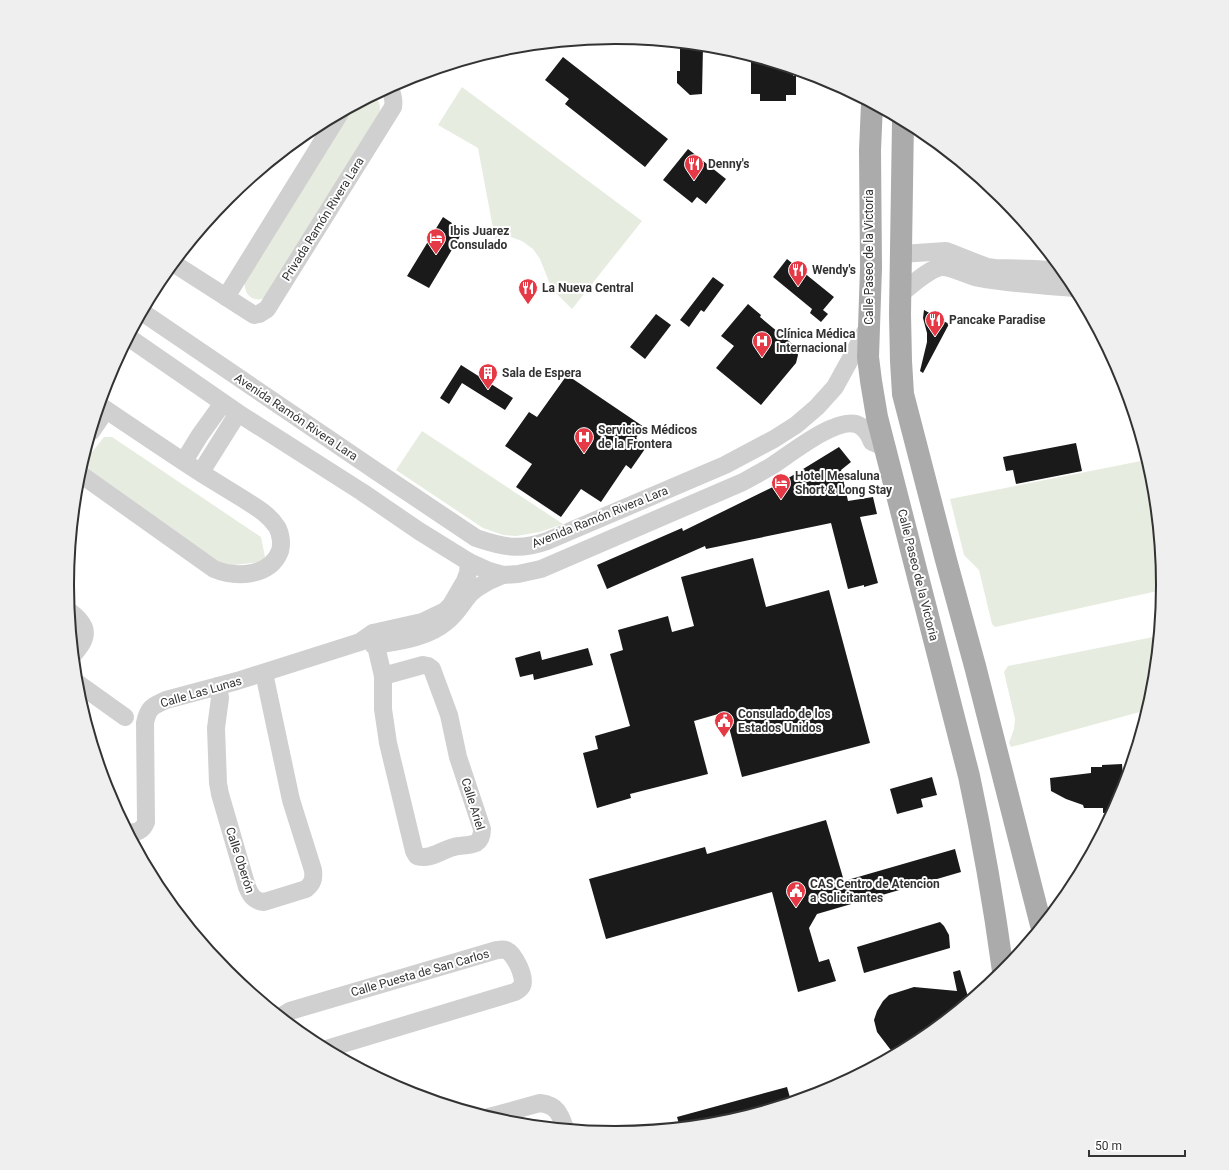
<svg xmlns="http://www.w3.org/2000/svg" width="1229" height="1170" font-family="Roboto,sans-serif">
  <style>
    .green { fill: #e6ecdf }
    .building { fill: #1a1a1a }
    .lines { fill: none; stroke-linecap: round; stroke-linejoin: round }
    .minor { stroke: #d0d0d0; stroke-width: 18 }
    .major { stroke: #ababab; stroke-width: 22 }
    .labels { text-anchor: middle; stroke-width: 4; stroke-linejoin: round; paint-order: stroke }
    .poi-label { font-size: 12px; font-weight: bold; fill: #333; stroke: #fff; text-anchor: start }
    .street-label { font-size: 12px; fill: #333; stroke: #fff }
    .rim { fill: none; stroke: #333; stroke-width: 2 }
  </style>
  <rect width="100%" height="100%" fill="#fff"/>
  <g class="green">
    <path d="M 462,87 L 642,221 L 572,309 L 552,289 L 540,259 L 533,249 L 522,241 L 502,234 L 495,239 L 478,148 L 438,125 Z"/>
    <path d="M 373,96 C 382,102 380,108 379,119 L 266,298 C 252,303 243,294 245,280 L 347,109 Z"/>
    <path d="M 422,431 L 563,524 L 540,532 L 516,536 L 503,535 L 483,528 L 396,470 Z"/>
    <path d="M 104,437 L 112,437 L 261,537 L 265,557 L 260,562 L 225,566 L 89,469 L 85,461 Z"/>
    <path d="M 1146,460 L 1152,478 L 1162,590 L 995,627 L 992,624 L 979,570 L 964,555 L 950,499 Z"/>
    <path d="M 1158,636 L 1152,692 L 1147,710 L 1011,747 L 1009,743 L 1014,729 L 1015,719 L 1004,672 L 1008,666 Z"/>
  </g>
  <g class="building">
    <path d="M 680,43 L 703,46 L 702,94 L 690,95 L 677,83 L 677,71 L 680,71 Z"/>
    <path d="M 563,57 L 668,139 L 645,167 L 565,104 L 569,99 L 545,80 Z"/>
    <path d="M 751,57 L 793,69 L 793,76 L 796,75 L 796,95 L 786,95 L 786,101 L 760,101 L 760,94 L 751,94 Z"/>
    <path d="M 688,149 L 726,179 L 706,204 L 697,197 L 692,203 L 663,180 Z"/>
    <path d="M 443,217 L 452,223 L 450,226 L 462,233 L 429,288 L 407,276 Z"/>
    <path d="M 787,259 L 834,297 L 823,310 L 828,314 L 821,322 L 810,313 L 812,309 L 773,277 Z"/>
    <path d="M 713,277 L 724,285 L 704,312 L 701,310 L 689,327 L 680,320 Z"/>
    <path d="M 748,304 L 761,315 L 760,317 L 796,347 L 798,355 L 796,363 L 761,405 L 716,368 L 734,346 L 721,336 Z"/>
    <path d="M 924,310 L 949,324 L 923,373 L 920,371 L 927,342 L 927,333 L 923,318 Z"/>
    <path d="M 656,314 L 671,325 L 645,359 L 630,347 Z"/>
    <path d="M 461,365 L 513,398 L 505,410 L 462,383 L 449,404 L 440,398 Z"/>
    <path d="M 567,375 L 644,427 L 636,438 L 647,446 L 631,469 L 626,465 L 601,502 L 581,489 L 561,517 L 516,487 L 532,464 L 505,446 L 529,412 L 537,417 Z"/>
    <path d="M 1076,443 L 1082,471 L 1016,484 L 1013,470 L 1006,471 L 1003,457 Z"/>
    <path d="M 839,447 L 851,462 L 841,470 L 848,501 L 873,497 L 877,514 L 860,517 L 878,583 L 864,587 L 864,585 L 848,589 L 831,523 L 706,549 L 705,546 L 607,589 L 597,565 L 682,528 L 683,531 L 777,485 Z"/>
    <path d="M 753,558 L 766,607 L 829,590 L 870,743 L 742,777 L 725,712 L 694,721 L 708,774 L 630,794 L 631,798 L 597,808 L 583,753 L 598,749 L 595,736 L 630,726 L 610,654 L 623,650 L 618,630 L 668,616 L 672,632 L 694,626 L 681,577 Z"/>
    <path d="M 588,648 L 593,665 L 534,680 L 533,674 L 520,677 L 515,658 L 540,651 L 542,660 Z"/>
    <path d="M 1122,764 L 1123,777 L 1126,777 L 1121,795 L 1112,812 L 1103,813 L 1103,808 L 1084,808 L 1083,805 L 1066,799 L 1051,791 L 1050,778 L 1091,773 L 1091,767 L 1102,767 L 1102,765 Z"/>
    <path d="M 932,777 L 937,795 L 921,799 L 923,807 L 897,814 L 890,789 Z"/>
    <path d="M 826,820 L 844,881 L 955,849 L 961,872 L 817,914 L 809,928 L 819,962 L 829,959 L 836,981 L 798,992 L 772,892 L 606,939 L 589,879 L 705,847 L 707,854 Z"/>
    <path d="M 940,922 L 944,926 L 949,935 L 950,948 L 864,973 L 857,947 Z"/>
    <path d="M 960,970 L 969,1000 L 919,1041 L 895,1053 L 890,1049 L 877,1032 L 874,1020 L 877,1011 L 883,1001 L 889,995 L 914,987 L 957,991 L 953,972 Z"/>
    <path d="M 787,1087 L 791,1101 L 721,1123 L 680,1127 L 677,1117 Z"/>
  </g>
  <g class="lines">
    <g class="minor">
      <path d="M 901,254 L 946,251 L 987,267 L 995,268 L 1035,269 L 1063,271"/>
      <path d="M 173,263 L 254,315 L 259,314 L 267,309 L 393,107 C 394,101 393,92 388,88"/>
      <path d="M 900,294 C 911,286 928,269 941,267 C 951,266 968,276 979,278 C 1010,284 1043,285 1074,288"/>
      <path d="M 226,297 L 340,113"/>
      <path d="M 142,312 L 376,471 L 476,538 C 503,547 519,551 547,541 L 725,465 L 774,439 L 796,425 L 817,407 L 835,387 L 869,325"/>
      <path d="M 128,337 L 238,413 L 362,492 L 419,531 L 469,562 L 489,571 L 503,575 L 518,574 L 541,569 L 743,482 C 752,477 761,472 770,467 C 789,455 834,418 856,424 C 865,427 869,434 872,442 L 884,447"/>
      <path d="M 91,432 L 106,410"/>
      <path d="M 184,461 L 200,435 L 223,403"/>
      <path d="M 201,472 L 238,413"/>
      <path d="M 79,473 L 214,569 C 236,578 270,577 280,551 C 282,544 281,534 277,527 C 268,513 254,506 240,497 C 227,489 214,481 201,473 C 167,451 133,428 99,405"/>
      <path d="M 69,611 C 79,618 89,628 83,641 C 81,646 76,651 73,655"/>
      <path d="M 373,633 L 383,676 L 383,709 L 388,743 L 414,851 L 417,856 C 431,860 441,850 454,847 C 460,845 469,846 476,843 C 481,840 482,835 482,829 L 458,757 L 449,715 L 432,669 L 428,666 L 423,665 L 383,676"/>
      <path d="M 373,645 L 376,645 C 399,641 427,638 446,622 C 457,614 462,603 470,594 C 479,585 491,580 503,575"/>
      <path d="M 76,682 L 125,717"/>
      <path d="M 218,686 L 220,698 L 216,728 L 218,783 L 220,794 L 247,887 C 251,896 254,901 264,902 L 306,889 C 313,883 314,879 313,870 L 291,800 L 264,673"/>
      <path d="M 129,833 C 137,832 143,831 146,822 L 145,723 C 148,708 152,706 166,700 L 237,681 L 360,642 L 373,633 L 422,622 L 445,611 L 451,605 L 465,581 L 468,573 L 469,562"/>
      <path d="M 282,1017 L 285,1014 L 290,1011 L 497,950 C 500,950 503,949 506,950 C 515,954 526,978 522,986 C 520,989 517,991 515,992 L 326,1049"/>
      <path d="M 489,1117 L 540,1103 C 557,1105 560,1114 565,1128"/>
    </g>
    <g class="major">
      <path d="M 872,104 L 870,150 L 871,268 L 868,357 L 871,381 L 877,417 L 969,776 C 983,841 994,905 1003,971"/>
      <path d="M 903,121 L 900,314 L 901,361 L 903,394 L 946,560 L 975,666 L 1041,925"/>
    </g>
  </g>
  <defs>
    <g id="restaurant-pin" transform="scale(1)"><path d="M0 17L-7.5 6A9.5 9.5 0 1 1 7.5 6Z" fill="#e63946" stroke="#fff"/><path d="M-5-6h1v4h1v-4h1v4h1v-4h1v5L-1.5 .5V6h-2V.5L-5-1ZM5-6V6H3V1.5H1.5Q1.5-4 5-6Z" fill="#fff"/></g>
    <g id="hotel-pin" transform="scale(1)"><path d="M0 17L-7.5 6A9.5 9.5 0 1 1 7.5 6Z" fill="#e63946" stroke="#fff"/><path d="M-6-4.5h1.5V1H6V5H4.5V3h-9V5H-6ZM-4 0a1.8 1.8 0 1 1 3.6 0ZM.5 0V-2.5h3Q6-2.5 6 0Z" fill="#fff"/></g>
    <g id="hospital-pin" transform="scale(1)"><path d="M0 17L-7.5 6A9.5 9.5 0 1 1 7.5 6Z" fill="#e63946" stroke="#fff"/><path d="M-5-5h3v3.5h4V-5h3V5h-3V1.5h-4V5h-3Z" fill="#fff"/></g>
    <g id="building-pin" transform="scale(1)"><path d="M0 17L-7.5 6A9.5 9.5 0 1 1 7.5 6Z" fill="#e63946" stroke="#fff"/><path d="M-4-6H4V6H1V3H-1V6H-4ZM-2.5-4.3h1.7v1.8h-1.7ZM.8-4.3h1.7v1.8H.8ZM-2.5-1h1.7V.8h-1.7ZM.8-1h1.7V.8H.8Z" fill="#fff"/></g>
    <g id="civic-pin" transform="scale(1)"><path d="M0 17L-7.5 6A9.5 9.5 0 1 1 7.5 6Z" fill="#e63946" stroke="#fff"/><path d="M-.6-6.5H3V-4.5H.6V-3L4-1V1h2V6H-6V1h2V-1L-.6-3ZM-1.2 2.5V6h2.4V2.5Z" fill="#fff"/></g>
  </defs>
  <g fill-rule="evenodd">
    <use href="#restaurant-pin" x="694" y="164"/>
    <use href="#hotel-pin" x="436" y="238"/>
    <use href="#restaurant-pin" x="798" y="270"/>
    <use href="#restaurant-pin" x="528" y="288"/>
    <use href="#restaurant-pin" x="935" y="320"/>
    <use href="#hospital-pin" x="762" y="341"/>
    <use href="#building-pin" x="488" y="373"/>
    <use href="#hospital-pin" x="584" y="437"/>
    <use href="#hotel-pin" x="781" y="483"/>
    <use href="#civic-pin" x="724" y="721"/>
    <use href="#civic-pin" x="796" y="891"/>
  </g>
  <g class="labels">
    <g class="poi-label">
      <text x="708" y="168">Denny's</text>
      <text x="450" y="235">Ibis Juarez<tspan x="450" dy="14">Consulado</tspan></text>
      <text x="812" y="274">Wendy's</text>
      <text x="542" y="292">La Nueva Central</text>
      <text x="949" y="324">Pancake Paradise</text>
      <text x="776" y="338">Clínica Médica<tspan x="776" dy="14">Internacional</tspan></text>
      <text x="502" y="377">Sala de Espera</text>
      <text x="598" y="434">Servicios Médicos<tspan x="598" dy="14">de la Frontera</tspan></text>
      <text x="795" y="480">Hotel Mesaluna<tspan x="795" dy="14">Short &amp; Long Stay</tspan></text>
      <text x="738" y="718">Consulado de los<tspan x="738" dy="14">Estados Unidos</tspan></text>
      <text x="810" y="888">CAS Centro de Atencion<tspan x="810" dy="14">a Solicitantes</tspan></text>
    </g>
    <g class="street-label">
      <text transform="translate(323 219) rotate(-58)" y="4">Privada Ramón Rivera Lara</text>
      <text transform="translate(869 257) rotate(-90)" y="4">Calle Paseo de la Victoria</text>
      <text transform="translate(296 417) rotate(34)" y="4">Avenida Ramón Rivera Lara</text>
      <text transform="translate(600 517) rotate(-22)" y="4">Avenida Ramón Rivera Lara</text>
      <text transform="translate(918 575) rotate(76)" y="4">Calle Paseo de la Victoria</text>
      <text transform="translate(201 692) rotate(-16)" y="4">Calle Las Lunas</text>
      <text transform="translate(473 804) rotate(73)" y="4">Calle Ariel</text>
      <text transform="translate(240 860) rotate(72)" y="4">Calle Oberón</text>
      <text transform="translate(420 973) rotate(-16)" y="4">Calle Puesta de San Carlos</text>
    </g>
  </g>
  <path d="M0 0H1229V1170H0ZM74 585a541 541 0 1 1 1082 0a541 541 0 1 1-1082 0Z" fill="#efefef" fill-rule="evenodd"/>
  <path class="rim" d="M74 585a541 541 0 1 1 1082 0a541 541 0 1 1-1082 0Z"/>
  <path d="M1089 1150v6h96v-6" fill="none" stroke="#333333" stroke-width="2"/>
  <text x="1095" y="1150" font-size="12" fill="#333333" stroke="#ffffff" stroke-width="3" paint-order="stroke">50 m</text>
</svg>
